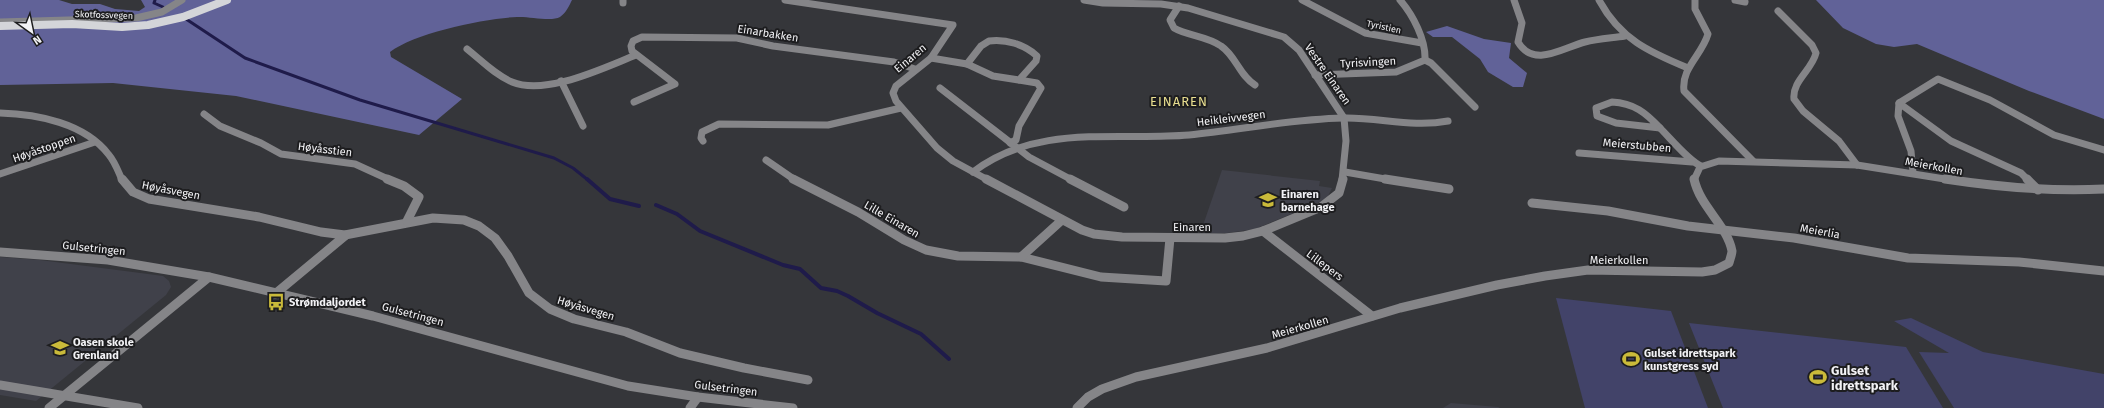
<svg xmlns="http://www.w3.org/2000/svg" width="2104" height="408" font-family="'Fira Sans',sans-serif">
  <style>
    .built { fill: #40414a }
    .green { fill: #424369 }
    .forest { fill: #616298 }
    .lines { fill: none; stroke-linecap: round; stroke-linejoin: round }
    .stream-far1 { stroke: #1f1b4a; stroke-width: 3 }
    .stream { stroke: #1f1b4a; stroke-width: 4 }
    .minor-far1 { stroke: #858588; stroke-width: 7 }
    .minor { stroke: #858588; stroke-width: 9 }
    .tertiary { stroke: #858588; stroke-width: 9 }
    .primary { stroke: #d4d5d9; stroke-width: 8 }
    .labels { text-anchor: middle; stroke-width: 4; stroke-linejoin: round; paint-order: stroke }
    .far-street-label { font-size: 9px; fill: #f2f2f5; stroke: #1d1d1f }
    .street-label { font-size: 11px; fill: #f2f2f5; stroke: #1d1d1f }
    .poi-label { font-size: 11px; font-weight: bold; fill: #f2f2f5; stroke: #1d1d1f; text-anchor: start }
    .quarter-label { font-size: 13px; letter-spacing: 1px; fill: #e9df90; stroke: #1d1d1f }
    .near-poi-label { font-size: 13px; font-weight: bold; fill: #f2f2f5; stroke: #1d1d1f; text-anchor: start }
  </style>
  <rect width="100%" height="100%" fill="#35363a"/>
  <g class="built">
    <path d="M 1222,170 L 1320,181 L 1319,186 L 1332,188 L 1327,198 L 1320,202 L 1255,229 L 1227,233 L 1200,234 Z"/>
    <path d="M 0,257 L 40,260 L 148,274 L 163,276 L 169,281 L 171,287 L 166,295 L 36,401 L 0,395 Z"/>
    <path d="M 1451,403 L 1498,407 L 1500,408 L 1443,408 Z"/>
  </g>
  <g class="green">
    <path d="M 1556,298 L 1671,311 L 1708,408 L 1585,408 Z"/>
    <path d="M 1911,318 L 1983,352 L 2104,374 L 2104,408 L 1954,408 L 1919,352 L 1949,353 L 1894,321 Z"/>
    <path d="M 1689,323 L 1906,347 L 1943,408 L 1723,408 Z"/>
  </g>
  <g class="forest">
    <path d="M 0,0 L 59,0 L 72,4 L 100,4 L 115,9 L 139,11 L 145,7 L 141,0 L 572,0 C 569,6 566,13 560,17 C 551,22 528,16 517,17 C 486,18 414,33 390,52 L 391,57 L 462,99 L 419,135 L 236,96 L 113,83 L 0,85 Z"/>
    <path d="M 1816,0 L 2104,0 L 2104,119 L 2029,91 L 1917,44 L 1894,47 L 1876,44 L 1843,28 Z"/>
    <path d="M 1447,26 L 1484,39 L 1511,43 L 1509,58 L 1527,73 L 1523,87 L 1513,87 L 1488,72 L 1480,59 L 1452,37 L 1433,37 L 1426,32 Z"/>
  </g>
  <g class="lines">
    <g class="stream-far1">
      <path d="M 155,0 L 154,3 L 163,7"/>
      <path d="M 186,19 L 245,58 L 360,100 L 554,158 L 573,168 L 588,180"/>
    </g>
    <g class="stream">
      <path d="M 587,179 L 610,199 L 639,206"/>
      <path d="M 656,205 L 677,214 L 700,231 L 783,265 L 800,269 L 821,288 L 837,291 L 848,296 L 877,313 L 921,334 L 949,359"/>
    </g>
    <g class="minor-far1">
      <path d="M 623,0 L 623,3"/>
      <path d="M 785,0 L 953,25 L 931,58 L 896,86 L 893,93 L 896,101 L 937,148 L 953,161 L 988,180"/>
      <path d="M 1084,0 L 1103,3 L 1161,4 L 1188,8 L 1284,37 L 1299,50 L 1344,118 L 1346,141 L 1342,180"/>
      <path d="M 1302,0 L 1365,33 L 1422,43"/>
      <path d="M 1514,0 L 1522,23 L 1518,42 C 1534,69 1564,47 1585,42 C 1598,39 1612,38 1625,36"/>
      <path d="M 1599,0 C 1620,39 1649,52 1688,68"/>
      <path d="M 1695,0 L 1695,9 L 1708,34 C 1702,55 1681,68 1684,91 L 1753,161"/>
      <path d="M 1735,0 L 1745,2"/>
      <path d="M 1179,6 L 1170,20 L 1174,28 C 1188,36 1207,36 1221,46 C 1236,56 1239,75 1255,85"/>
      <path d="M 1778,11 L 1812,45 L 1816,53 C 1812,70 1792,81 1794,99 L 1803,111 L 1839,141 L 1857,165"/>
      <path d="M 0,22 L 136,18 L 162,12 L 182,0"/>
      <path d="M 989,41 C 1006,39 1024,44 1037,56 L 1036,61 L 1019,80 L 993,76 L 967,64 L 981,46 Z"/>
      <path d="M 467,49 C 481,60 495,75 512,82 C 546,96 603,68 636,55"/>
      <path d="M 931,58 L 967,64"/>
      <path d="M 1425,60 L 1431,63 L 1475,107"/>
      <path d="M 1315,75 L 1396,72 L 1425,60 C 1426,40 1413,15 1400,0"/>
      <path d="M 561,81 L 583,126"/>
      <path d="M 940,88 L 1029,157 L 1072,180"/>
      <path d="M 634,102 L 675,84 L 632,51 L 631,46 L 633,41 L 642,37 L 737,38 L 773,46 L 894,62 L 915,69"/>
      <path d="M 1612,102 C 1634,103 1646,113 1660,128 L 1616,123 L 1597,116 L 1596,108 Z"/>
      <path d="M 1899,103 L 1951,141 L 2021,173 L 2028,180"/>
      <path d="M 0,113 C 37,114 85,123 109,155 C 115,162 118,171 122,180"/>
      <path d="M 204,114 L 220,126 L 261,143 L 281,154 L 355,164 L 390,180"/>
      <path d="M 1660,128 C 1671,139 1689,161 1701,166"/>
      <path d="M 703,141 L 701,138 L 702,132 L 719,124 L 828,125 L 901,108"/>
      <path d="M 1010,143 L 1016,140 L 1019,126 L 1041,88 L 1037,83 L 1019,80"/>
      <path d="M 1579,153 L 1692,162"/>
      <path d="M 766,160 L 795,180"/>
      <path d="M 973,172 C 1037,123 1115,141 1189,135 C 1240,130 1291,119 1343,118 C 1379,117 1412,128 1448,121"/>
      <path d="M 1345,172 L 1391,180"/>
      <path d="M 1913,173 L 1911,151 L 1898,116 L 1899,103 L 1938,79 L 1990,100 L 2054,135 L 2104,150"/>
      <path d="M 0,174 L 95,142"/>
      <path d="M 1694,180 L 1700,167 L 1719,161 L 1857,165 L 1951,180"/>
    </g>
    <g class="minor">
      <path d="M 122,179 L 133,192 L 149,199 L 259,217 L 321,232 L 345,235 L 433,218 L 464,220 L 479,226 L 495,238 L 508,256 L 529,293 L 550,309 L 574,319 L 626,332 L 680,353 L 744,368 L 808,380"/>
      <path d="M 387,179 L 404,186 L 419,197 L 407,221"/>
      <path d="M 793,179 L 858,212 L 904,240 L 926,250 L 958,256 L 1021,257 L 1101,277 L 1166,281 L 1170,238"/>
      <path d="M 986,179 L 1082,230 L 1094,234 L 1122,237 L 1225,238 L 1243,236 L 1263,231 L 1321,207 L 1339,193 L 1343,179"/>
      <path d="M 1070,179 L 1124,207"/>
      <path d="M 1385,179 L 1449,189"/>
      <path d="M 1945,179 C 1998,187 2050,192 2104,189"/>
      <path d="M 2027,179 L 2038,190"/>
      <path d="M 1532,203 L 1608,211 L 1688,226 L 1794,238 L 1908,258 L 2019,262 L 2104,271"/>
      <path d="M 1263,231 L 1372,316"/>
      <path d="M 1021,257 L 1062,220"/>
      <path d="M 275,294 L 346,235"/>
      <path d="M 0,385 L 138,408"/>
      <path d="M 49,408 L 209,277"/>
      <path d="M 690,408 L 698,397"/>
      <path d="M 1077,408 L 1088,397 L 1102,389 L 1136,377 L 1267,348 L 1400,308 L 1497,285 L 1545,276 L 1588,270 L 1702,272 L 1715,270 L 1729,263 C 1730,259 1732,254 1732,251 C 1727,225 1700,207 1694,179"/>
    </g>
    <path class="tertiary" d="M 0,252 L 108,260 L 209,277 L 373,316 L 628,386 L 698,397 L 793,408"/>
    <path class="primary" d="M 0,26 L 72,24 L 122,27 L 148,25 L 183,17 L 227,0"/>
  </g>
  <defs>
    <g id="school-bare" transform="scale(1.38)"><path d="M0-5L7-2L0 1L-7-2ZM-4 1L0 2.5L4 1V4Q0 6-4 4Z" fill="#caba3a" stroke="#1d1d1f" stroke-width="2.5" paint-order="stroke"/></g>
    <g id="bus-bare" transform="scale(1.38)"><path d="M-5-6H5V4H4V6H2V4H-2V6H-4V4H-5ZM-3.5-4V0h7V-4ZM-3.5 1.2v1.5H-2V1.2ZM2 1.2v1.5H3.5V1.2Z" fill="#caba3a" stroke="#1d1d1f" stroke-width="2.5" paint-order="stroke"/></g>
    <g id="stadium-bare" transform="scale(1.38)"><path d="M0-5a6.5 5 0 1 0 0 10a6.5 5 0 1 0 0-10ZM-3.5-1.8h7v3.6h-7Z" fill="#caba3a" stroke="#1d1d1f" stroke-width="2.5" paint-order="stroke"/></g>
  </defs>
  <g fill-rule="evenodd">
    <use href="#school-bare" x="1268" y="200"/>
    <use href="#bus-bare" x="276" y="302"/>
    <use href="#school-bare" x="60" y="348"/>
    <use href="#stadium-bare" x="1631" y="359"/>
    <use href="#stadium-bare" x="1818" y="377"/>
  </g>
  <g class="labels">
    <g class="far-street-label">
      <text transform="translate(104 15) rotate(2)" y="3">Skotfossvegen</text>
      <text transform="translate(1384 27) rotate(12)" y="3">Tyristien</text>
    </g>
    <g class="street-label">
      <text transform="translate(768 33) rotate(9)" y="4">Einarbakken</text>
      <text transform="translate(910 58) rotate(-40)" y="4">Einaren</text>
      <text transform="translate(1368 62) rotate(-3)" y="4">Tyrisvingen</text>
      <text transform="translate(1328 74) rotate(55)" y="4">Vestre Einaren</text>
      <text transform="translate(1231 118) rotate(-7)" y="4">Heikleivvegen</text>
      <text transform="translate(1637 145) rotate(5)" y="4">Meierstubben</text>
      <text transform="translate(44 148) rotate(-19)" y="4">Høyåstoppen</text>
      <text transform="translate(325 149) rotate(7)" y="4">Høyåsstien</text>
      <text transform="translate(1934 166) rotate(10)" y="4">Meierkollen</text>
      <text transform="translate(171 190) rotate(11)" y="4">Høyåsvegen</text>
      <text transform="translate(892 219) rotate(30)" y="4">Lille Einaren</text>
      <text x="1192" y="231">Einaren</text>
      <text transform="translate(1820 231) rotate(10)" y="4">Meierlia</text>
      <text transform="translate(94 248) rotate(6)" y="4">Gulsetringen</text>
      <text x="1619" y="264">Meierkollen</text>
      <text transform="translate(1325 265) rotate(37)" y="4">Lillepers</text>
      <text transform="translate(586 308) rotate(17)" y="4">Høyåsvegen</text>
      <text transform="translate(413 314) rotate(15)" y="4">Gulsetringen</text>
      <text transform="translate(1300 327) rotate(-16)" y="4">Meierkollen</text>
      <text transform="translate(726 388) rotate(7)" y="4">Gulsetringen</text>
    </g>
    <g class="poi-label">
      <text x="1281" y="198">Einaren<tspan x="1281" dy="13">barnehage</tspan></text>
      <text x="289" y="306">Strømdaljordet</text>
      <text x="73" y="346">Oasen skole<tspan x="73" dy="13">Grenland</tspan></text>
      <text x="1644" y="357">Gulset idrettspark<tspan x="1644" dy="13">kunstgress syd</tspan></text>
    </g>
    <g class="quarter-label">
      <text x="1179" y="106">EINAREN</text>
    </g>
    <g class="near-poi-label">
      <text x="1831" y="375">Gulset<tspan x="1831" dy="15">idrettspark</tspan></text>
    </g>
  </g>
  <g transform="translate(32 32) rotate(147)" stroke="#1d1d1f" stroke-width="3" paint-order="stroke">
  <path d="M0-3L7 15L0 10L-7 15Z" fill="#f2f2f5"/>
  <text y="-6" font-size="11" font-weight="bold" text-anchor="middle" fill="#f2f2f5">N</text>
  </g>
</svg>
